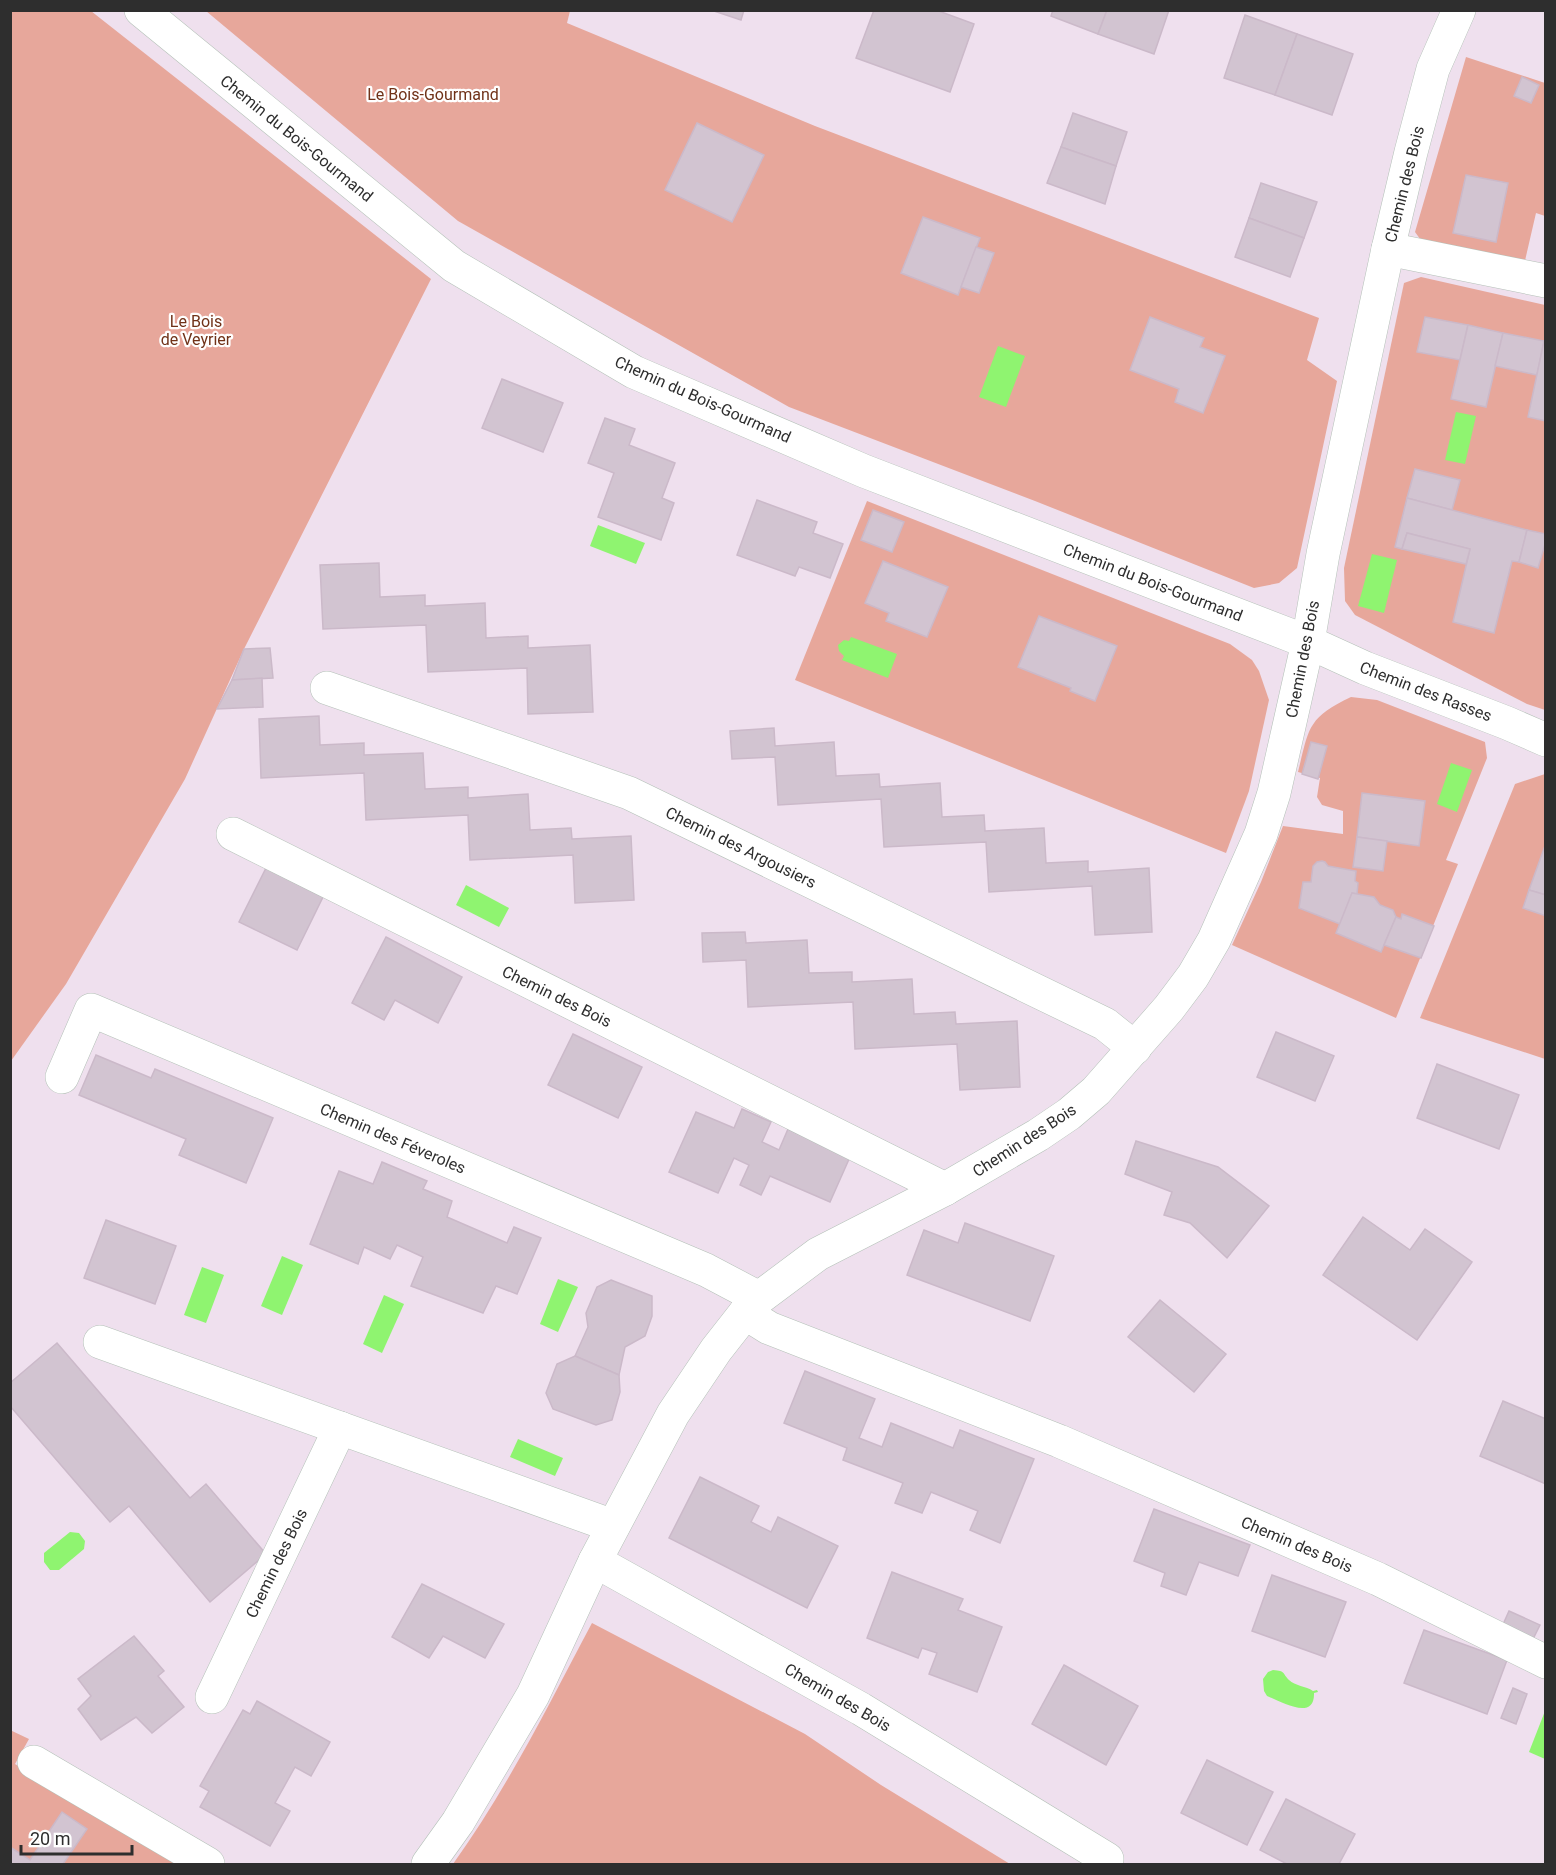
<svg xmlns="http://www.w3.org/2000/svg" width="1556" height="1875" font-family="Roboto,sans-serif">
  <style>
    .green { fill: #e7a79b }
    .water { fill: #8ff470 }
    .building { fill: #d2c4d1; stroke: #cbb9c9; stroke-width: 1.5 }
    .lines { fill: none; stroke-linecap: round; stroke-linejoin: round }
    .minor-casing { stroke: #b4c1b8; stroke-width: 34 }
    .minor { stroke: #fff; stroke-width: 33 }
    .labels { text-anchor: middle; stroke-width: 4.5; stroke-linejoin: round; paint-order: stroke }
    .park-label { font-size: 16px; fill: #703218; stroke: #fff }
    .street-label { font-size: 16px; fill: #2e2e2e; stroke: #fff }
  </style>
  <rect width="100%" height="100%" fill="#efe0ee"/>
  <g class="green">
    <path d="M 11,11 L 91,11 L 431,279 L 244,649 L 185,779 L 66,984 L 11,1061 Z"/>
    <path d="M 206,11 L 570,11 L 567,23 L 815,126 L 1319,318 L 1307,360 L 1337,381 L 1297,568 L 1279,583 L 1254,588 L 1035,501 L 789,407 L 458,221 Z"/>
    <path d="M 1466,57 L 1545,83 L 1545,216 L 1536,213 L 1524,265 L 1423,243 L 1415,232 Z"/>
    <path d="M 1421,277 L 1545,305 L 1545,710 L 1527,704 L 1355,615 L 1345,601 L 1344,568 L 1404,283 Z"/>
    <path d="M 867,501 L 1230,644 L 1252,660 L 1259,671 L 1269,700 L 1249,791 L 1226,853 L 795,680 Z"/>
    <path d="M 1351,697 L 1377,700 L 1485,742 L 1487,758 L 1446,860 L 1458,864 L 1396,1018 L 1232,945 L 1261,882 L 1283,826 L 1343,834 L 1343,811 L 1322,805 L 1317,797 L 1320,778 L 1298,772 C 1309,728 1307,718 1351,697 Z"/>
    <path d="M 1545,774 L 1545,1059 L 1420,1018 L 1515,784 Z"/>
    <path d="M 592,1623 L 805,1734 L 881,1785 L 1010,1864 L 453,1864 C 507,1789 549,1704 592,1623 Z"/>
    <path d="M 10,1730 L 29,1739 L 15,1764 L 176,1864 L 11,1864 Z"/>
  </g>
  <g class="water">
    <path d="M 998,346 L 1025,356 L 1006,407 L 979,397 Z"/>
    <path d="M 1456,412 L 1476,416 L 1465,464 L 1445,460 Z"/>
    <path d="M 598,525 L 645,543 L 636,564 L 590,546 Z"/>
    <path d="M 1372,554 L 1397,560 L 1384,613 L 1358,606 Z"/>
    <path d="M 851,637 L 897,654 L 888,678 L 842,660 L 844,656 L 839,651 L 838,645 L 844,640 L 849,641 Z"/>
    <path d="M 1451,763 L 1472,770 L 1457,812 L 1437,804 Z"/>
    <path d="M 466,885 L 509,908 L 499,927 L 456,905 Z"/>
    <path d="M 282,1256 L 303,1265 L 282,1315 L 261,1306 Z"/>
    <path d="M 202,1267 L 224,1275 L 206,1323 L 184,1315 Z"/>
    <path d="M 558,1279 L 578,1287 L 558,1332 L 540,1324 Z"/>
    <path d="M 384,1295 L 404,1304 L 382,1353 L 363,1344 Z"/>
    <path d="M 518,1439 L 563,1458 L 555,1476 L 510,1457 Z"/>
    <path d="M 70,1532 L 79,1533 L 85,1541 L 84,1549 L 59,1570 L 50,1570 L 44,1562 L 44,1553 Z"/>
    <path d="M 1273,1670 C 1286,1671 1282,1673 1289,1680 C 1295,1686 1306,1686 1313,1691 L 1317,1690 L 1318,1692 L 1314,1693 C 1315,1722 1280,1701 1267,1696 L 1264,1691 L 1263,1679 L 1268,1672 Z"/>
    <path d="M 1545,1711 L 1546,1711 L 1545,1759 L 1529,1752 Z"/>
  </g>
  <g class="building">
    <path d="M 711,10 L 744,10 L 741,20 Z"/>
    <path d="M 874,10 L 936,10 L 974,24 L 950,92 L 856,58 Z"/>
    <path d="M 1053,10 L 1107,10 L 1098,34 L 1051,16 Z"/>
    <path d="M 1107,10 L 1169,10 L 1154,54 L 1098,34 Z"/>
    <path d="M 1245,15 L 1297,34 L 1275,95 L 1224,78 Z"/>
    <path d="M 1297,34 L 1353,54 L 1332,115 L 1275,95 Z"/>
    <path d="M 1522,77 L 1539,85 L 1531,103 L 1514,96 Z"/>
    <path d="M 1073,113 L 1127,132 L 1116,166 L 1061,147 Z"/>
    <path d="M 697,123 L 764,155 L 732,222 L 665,190 Z"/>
    <path d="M 1061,147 L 1116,166 L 1105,204 L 1047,183 Z"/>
    <path d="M 1466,175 L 1508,183 L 1496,242 L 1453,233 Z"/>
    <path d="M 1261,183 L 1317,202 L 1304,238 L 1249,218 Z"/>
    <path d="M 923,217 L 980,238 L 958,295 L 901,273 Z"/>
    <path d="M 1249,218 L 1304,238 L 1290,277 L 1235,257 Z"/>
    <path d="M 976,247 L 994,253 L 979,293 L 961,287 Z"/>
    <path d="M 1150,317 L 1204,338 L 1200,347 L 1225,356 L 1203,413 L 1175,402 L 1179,389 L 1130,370 Z"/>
    <path d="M 1425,317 L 1468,325 L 1460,360 L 1417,352 Z"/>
    <path d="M 1468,325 L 1503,333 L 1486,407 L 1451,399 Z"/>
    <path d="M 1503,333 L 1544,341 L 1537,375 L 1495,366 Z"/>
    <path d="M 1544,341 L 1546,342 L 1546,421 L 1528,417 Z"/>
    <path d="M 502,379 L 563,403 L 543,452 L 482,428 Z"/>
    <path d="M 605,418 L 635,429 L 629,445 L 675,463 L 662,498 L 674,503 L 661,540 L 598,517 L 614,473 L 588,463 Z"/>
    <path d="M 1415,469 L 1460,480 L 1452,510 L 1407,498 Z"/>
    <path d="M 1407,498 L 1527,530 L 1519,562 L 1512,561 L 1494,633 L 1453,622 L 1470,549 L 1407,533 L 1402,549 L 1395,547 Z"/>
    <path d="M 757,500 L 817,522 L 813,533 L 843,544 L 830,578 L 799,567 L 795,576 L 737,555 Z"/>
    <path d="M 873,510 L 904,522 L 892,552 L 861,540 Z"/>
    <path d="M 1527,530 L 1546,534 L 1546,541 L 1538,568 L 1519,562 Z"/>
    <path d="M 1407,533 L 1470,549 L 1466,564 L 1402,549 Z"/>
    <path d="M 883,561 L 948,587 L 927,637 L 886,621 L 889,613 L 865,603 Z"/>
    <path d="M 379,563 L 380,597 L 425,595 L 425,606 L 485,603 L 486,638 L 528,636 L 528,648 L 590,645 L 593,712 L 528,714 L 527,668 L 428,672 L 426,625 L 323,629 L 320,565 Z"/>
    <path d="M 1039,616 L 1117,646 L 1095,701 L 1070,691 L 1071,688 L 1018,667 Z"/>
    <path d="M 270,648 L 273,678 L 232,680 L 244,649 Z"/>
    <path d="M 262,678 L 263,707 L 217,709 L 232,680 Z"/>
    <path d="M 319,716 L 320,745 L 364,743 L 364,755 L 423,753 L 425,789 L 468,787 L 468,798 L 528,794 L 530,830 L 571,828 L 572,839 L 631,836 L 634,900 L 575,903 L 573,855 L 470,860 L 468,815 L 366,820 L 364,773 L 261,778 L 259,719 Z"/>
    <path d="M 774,728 L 775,746 L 834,742 L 836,776 L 879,774 L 880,787 L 940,783 L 942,817 L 984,815 L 985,831 L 1044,828 L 1046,863 L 1088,861 L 1088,872 L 1149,868 L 1152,932 L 1095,935 L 1092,886 L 989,892 L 986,842 L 884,847 L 881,799 L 778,805 L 775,757 L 732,759 L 730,731 Z"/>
    <path d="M 1311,742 L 1327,746 L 1318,779 L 1302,774 Z"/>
    <path d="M 1362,793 L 1425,801 L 1419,846 L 1357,837 Z"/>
    <path d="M 1357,837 L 1387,841 L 1383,871 L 1353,867 Z"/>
    <path d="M 1546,843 L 1546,895 L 1529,890 Z"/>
    <path d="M 1322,861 L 1325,862 L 1328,866 L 1356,871 L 1355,881 L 1358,883 L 1357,894 L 1352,893 L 1340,924 L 1299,908 L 1303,882 L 1311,882 L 1313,866 L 1317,862 Z"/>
    <path d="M 266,868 L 323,897 L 297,950 L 239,922 Z"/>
    <path d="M 1529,890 L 1546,895 L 1546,916 L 1523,908 Z"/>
    <path d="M 1352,893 L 1374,897 L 1380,905 L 1393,910 L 1396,917 L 1381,952 L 1336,933 Z"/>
    <path d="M 1402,914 L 1434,926 L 1421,958 L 1384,945 L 1396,917 L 1401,919 Z"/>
    <path d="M 745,932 L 746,943 L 807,940 L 809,973 L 852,972 L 852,982 L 912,979 L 914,1014 L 955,1012 L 956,1024 L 1017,1021 L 1020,1087 L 960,1090 L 957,1044 L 855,1049 L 853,1002 L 748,1007 L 746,960 L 703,962 L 702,933 Z"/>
    <path d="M 386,937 L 462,977 L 438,1023 L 395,1000 L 384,1020 L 352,1003 Z"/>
    <path d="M 1276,1032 L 1334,1056 L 1315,1101 L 1257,1077 Z"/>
    <path d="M 573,1034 L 642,1067 L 618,1118 L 548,1085 Z"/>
    <path d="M 96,1055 L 151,1078 L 155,1069 L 273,1118 L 246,1183 L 179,1155 L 186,1139 L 79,1095 Z"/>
    <path d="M 1437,1064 L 1519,1095 L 1499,1149 L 1417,1118 Z"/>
    <path d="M 742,1109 L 771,1122 L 762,1142 L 779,1150 L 788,1129 L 850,1157 L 830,1202 L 770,1176 L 761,1195 L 740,1185 L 749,1165 L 734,1158 L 718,1193 L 669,1172 L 696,1112 L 734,1128 Z"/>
    <path d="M 1136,1141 L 1218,1167 L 1269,1206 L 1227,1258 L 1190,1223 L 1164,1215 L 1172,1192 L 1125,1174 Z"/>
    <path d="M 382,1162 L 427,1181 L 423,1189 L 452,1201 L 447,1217 L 507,1243 L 514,1227 L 541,1238 L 517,1294 L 496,1286 L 483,1313 L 411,1286 L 423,1257 L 397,1245 L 390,1259 L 364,1247 L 358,1264 L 310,1244 L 339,1171 L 373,1184 Z"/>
    <path d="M 1363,1217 L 1410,1250 L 1425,1229 L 1472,1262 L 1417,1340 L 1323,1275 Z"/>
    <path d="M 106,1220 L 176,1246 L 155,1304 L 84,1278 Z"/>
    <path d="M 965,1223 L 1054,1256 L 1030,1321 L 907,1275 L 924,1230 L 958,1243 Z"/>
    <path d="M 611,1280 L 652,1296 L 652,1316 L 645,1336 L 625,1347 L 619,1375 L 575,1356 L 588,1327 L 586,1313 L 597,1287 Z"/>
    <path d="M 1160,1300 L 1226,1354 L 1194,1392 L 1128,1337 Z"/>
    <path d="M 57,1343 L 190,1498 L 206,1484 L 266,1554 L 210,1602 L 129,1506 L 110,1522 L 10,1406 L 10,1383 Z"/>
    <path d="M 575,1356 L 619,1375 L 620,1392 L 612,1420 L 596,1425 L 553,1409 L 546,1393 L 557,1364 Z"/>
    <path d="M 805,1371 L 875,1399 L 859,1438 L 882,1447 L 891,1423 L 953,1448 L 960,1430 L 1034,1459 L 1000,1543 L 970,1530 L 978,1511 L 931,1492 L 922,1513 L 895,1503 L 903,1483 L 843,1460 L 847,1448 L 784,1423 Z"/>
    <path d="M 1503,1401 L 1546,1419 L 1546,1484 L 1480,1456 Z"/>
    <path d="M 700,1477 L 759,1506 L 751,1522 L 771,1532 L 778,1517 L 838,1546 L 807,1608 L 669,1538 Z"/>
    <path d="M 1154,1509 L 1250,1545 L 1238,1576 L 1199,1562 L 1186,1595 L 1161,1586 L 1165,1573 L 1134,1561 Z"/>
    <path d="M 892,1572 L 963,1599 L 958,1610 L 1002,1627 L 977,1692 L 929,1674 L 937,1653 L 922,1648 L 918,1658 L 867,1638 Z"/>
    <path d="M 1272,1575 L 1346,1602 L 1325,1657 L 1252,1631 Z"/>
    <path d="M 422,1584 L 504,1624 L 485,1658 L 443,1636 L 429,1658 L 392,1637 Z"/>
    <path d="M 1509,1611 L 1540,1625 L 1531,1643 L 1501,1629 Z"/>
    <path d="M 1424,1630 L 1507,1660 L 1487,1714 L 1404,1683 Z"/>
    <path d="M 134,1636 L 164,1671 L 158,1676 L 184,1707 L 152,1733 L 136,1717 L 101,1740 L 78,1709 L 91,1696 L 78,1679 Z"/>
    <path d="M 1064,1665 L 1138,1706 L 1106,1765 L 1032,1724 Z"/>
    <path d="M 1513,1688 L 1527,1694 L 1516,1724 L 1501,1718 Z"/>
    <path d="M 257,1701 L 330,1742 L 311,1776 L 295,1767 L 275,1803 L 290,1811 L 270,1846 L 200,1807 L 209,1791 L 200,1786 L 243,1710 L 250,1714 Z"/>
    <path d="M 1207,1760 L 1273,1792 L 1247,1845 L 1181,1813 Z"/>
    <path d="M 1286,1799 L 1355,1834 L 1339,1864 L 1287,1864 L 1260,1850 Z"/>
    <path d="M 62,1812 L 87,1829 L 63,1864 L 10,1864 L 10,1847 L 30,1860 Z"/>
  </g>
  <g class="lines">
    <g class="minor-casing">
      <g id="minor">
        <path d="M 141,10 L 454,266 L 634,372 L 864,471 L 1308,642 L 1365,668 L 1507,723 L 1546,740"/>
        <path d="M 1388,249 L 1546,281"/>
        <path d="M 327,688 L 629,793 L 1105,1024 L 1135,1048"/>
        <path d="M 233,834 L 945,1189"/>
        <path d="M 62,1077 L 91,1010 L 706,1270 L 759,1298"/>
        <path d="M 745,1313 L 769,1328 L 1059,1441 L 1378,1579 L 1546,1662"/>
        <path d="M 100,1342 L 613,1526"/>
        <path d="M 595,1561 L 861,1709 L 1107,1859"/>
        <path d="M 212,1697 L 340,1428"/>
        <path d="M 34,1762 L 208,1864"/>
        <path d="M 428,1864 L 458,1822 L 533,1695 L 595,1561 L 673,1414 L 716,1350 L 745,1313 L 759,1298 L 818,1254 L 945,1189 L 1038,1135 L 1069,1114 L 1096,1091 L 1169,1008 L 1193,976 L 1214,940 L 1261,834 L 1274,793 L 1308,642 L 1323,554 L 1388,249 L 1411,152 L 1433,69 L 1459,10"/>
      </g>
    </g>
    <use href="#minor" class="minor"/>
  </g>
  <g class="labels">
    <g class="park-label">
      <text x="433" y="100">Le Bois-Gourmand</text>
      <text x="196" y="327">Le Bois<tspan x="196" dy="18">de Veyrier</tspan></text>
    </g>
    <g class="street-label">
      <text transform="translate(297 138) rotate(39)" y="6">Chemin du Bois-Gourmand</text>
      <text transform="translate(1404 184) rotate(-76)" y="6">Chemin des Bois</text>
      <text transform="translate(703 399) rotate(24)" y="6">Chemin du Bois-Gourmand</text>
      <text transform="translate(1153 582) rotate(21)" y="6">Chemin du Bois-Gourmand</text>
      <text transform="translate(1302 659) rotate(-79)" y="6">Chemin des Bois</text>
      <text transform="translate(1426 691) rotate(21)" y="6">Chemin des Rasses</text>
      <text transform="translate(741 847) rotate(26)" y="6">Chemin des Argousiers</text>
      <text transform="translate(557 996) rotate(26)" y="6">Chemin des Bois</text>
      <text transform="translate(393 1138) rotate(23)" y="6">Chemin des Féveroles</text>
      <text transform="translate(1024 1140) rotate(-33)" y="6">Chemin des Bois</text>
      <text transform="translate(1297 1544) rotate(23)" y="6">Chemin des Bois</text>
      <text transform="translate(276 1563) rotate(-64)" y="6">Chemin des Bois</text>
      <text transform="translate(838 1697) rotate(30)" y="6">Chemin des Bois</text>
    </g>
  </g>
  <rect width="1556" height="1875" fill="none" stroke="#2e2e2e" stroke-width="24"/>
  <path d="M21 1845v9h111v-9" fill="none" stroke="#2e2e2e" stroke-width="3"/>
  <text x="30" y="1845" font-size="18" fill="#2e2e2e" stroke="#ffffff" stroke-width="4.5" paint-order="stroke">20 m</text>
</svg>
